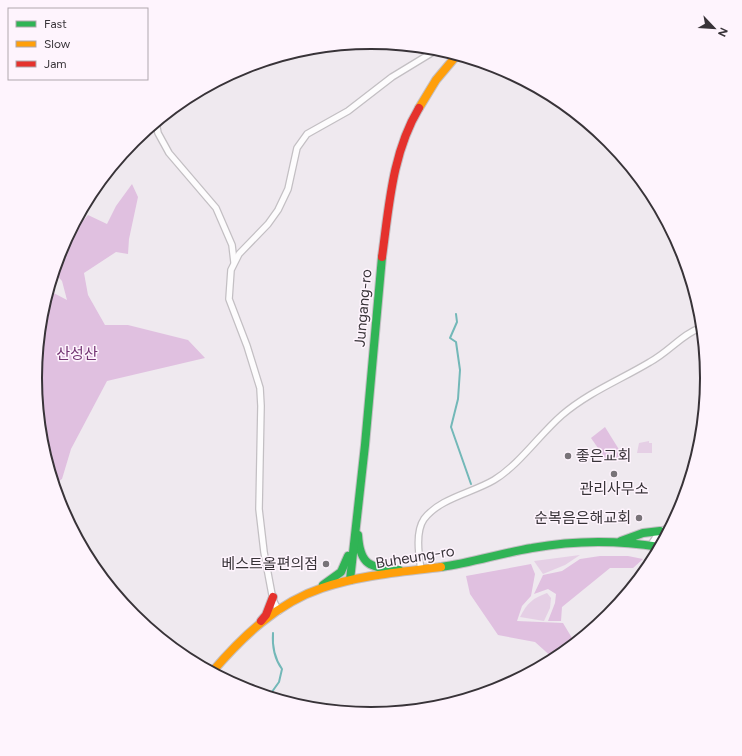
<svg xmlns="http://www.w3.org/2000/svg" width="742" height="756" font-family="Figtree,'Noto Sans KR',sans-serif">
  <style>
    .green { fill: #e5cfe5 }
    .forest { fill: #e0c0e0 }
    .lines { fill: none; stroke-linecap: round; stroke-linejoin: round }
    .stream { stroke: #73b8b8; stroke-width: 2 }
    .street-casing { stroke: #c3bfc3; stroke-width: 8 }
    .fast-casing { stroke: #c3bfc3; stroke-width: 10 }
    .slow-casing { stroke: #c3bfc3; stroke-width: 10 }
    .jam-casing { stroke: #c3bfc3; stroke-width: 10 }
    .street { stroke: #fdfcfd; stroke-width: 5.5 }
    .fast { stroke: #30b455; stroke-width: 8 }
    .slow { stroke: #ff9f0a; stroke-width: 8 }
    .jam { stroke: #e5322d; stroke-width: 8 }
    .poi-dot { fill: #787378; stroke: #fef4fd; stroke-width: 1.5 }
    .labels { text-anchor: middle; stroke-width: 3; stroke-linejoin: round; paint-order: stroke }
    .street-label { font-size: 15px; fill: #383338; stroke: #fef4fd }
    .park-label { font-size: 15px; fill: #733473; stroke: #fef4fd }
    .poi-label { font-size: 15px; fill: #383338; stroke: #fef4fd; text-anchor: end }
    .rim { fill: none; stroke: #383338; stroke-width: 2 }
  </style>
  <rect width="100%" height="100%" fill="#efe9ef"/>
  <g class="green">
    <path d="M 649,441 L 649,443 L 652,443 L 652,453 L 637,453 L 639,443 Z"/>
    <path d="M 580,555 L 565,565 L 543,574 L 534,561 Z"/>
    <path d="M 547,593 L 551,598 L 550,608 L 544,621 L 520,617 C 527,603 533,598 547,593 Z"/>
  </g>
  <g class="forest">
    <path d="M 132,184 L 138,197 L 129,239 L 128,254 L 116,252 L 84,273 L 88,295 L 105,325 L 128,325 L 188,340 L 205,358 L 107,381 L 71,449 L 62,479 L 54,484 C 50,471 44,457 41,444 C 32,397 34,335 48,290 L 67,300 L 62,281 L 54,272 L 62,256 L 64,243 L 69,234 L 71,235 L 88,215 L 107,224 L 116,206 Z"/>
    <path d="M 605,427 L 623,456 L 622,461 L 605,458 L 591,438 Z"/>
    <path d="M 600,556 L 628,556 L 643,559 L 633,568 L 610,568 L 562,607 L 561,621 L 548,621 L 555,603 L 556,594 L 548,589 L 534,594 L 543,575 L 562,571 L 580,559 Z"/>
    <path d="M 531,564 L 535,574 L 531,596 L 522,606 L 517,621 L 563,623 L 575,643 L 554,659 L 535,642 L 498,635 L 470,594 L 466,576 Z"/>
  </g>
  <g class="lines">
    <g class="stream">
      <path d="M 456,314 L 457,322 L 450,338 L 456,342 L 460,370 L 458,399 L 451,427 L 471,484"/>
      <path d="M 506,685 L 517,678"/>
      <path d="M 476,693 L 476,696"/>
      <path d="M 269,696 L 279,682 L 282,669 C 274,658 272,647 273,633"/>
      <path d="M 461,700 L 470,697"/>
    </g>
    <g class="street-casing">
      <g id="street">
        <path d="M 156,122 L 158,133 L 169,153 L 216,208 L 232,245 L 234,262"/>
        <path d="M 650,546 L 660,531 L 671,527"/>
        <path d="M 421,570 C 419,556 415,532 424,519 C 440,498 472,493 494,480 C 520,464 539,435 562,415 C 589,392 620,380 650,362 C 669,352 682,334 702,327"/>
        <path d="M 279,611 L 273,600 L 264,552 L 259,509 L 261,406 L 260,388 L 247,346 L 229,299 L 231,270 L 239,254 L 268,224 L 278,210 L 288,189 L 297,148 L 307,134 L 348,111 L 392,77 L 438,49"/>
      </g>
    </g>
    <g class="fast-casing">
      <g id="fast">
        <path d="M 358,535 C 360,567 371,567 399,570"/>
        <path d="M 621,541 L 643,533 L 660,531"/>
        <path d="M 441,567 C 472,563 501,553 532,548 C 575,540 617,540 660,547"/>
        <path d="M 350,580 L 365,445 L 382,257"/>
        <path d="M 323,585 L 341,572 L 348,556"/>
      </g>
    </g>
    <g class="slow-casing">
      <g id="slow">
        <path d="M 419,108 L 436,80 L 457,55"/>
        <path d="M 212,672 C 242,637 277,603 322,588 C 360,575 402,572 441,567"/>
      </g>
    </g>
    <g class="jam-casing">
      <g id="jam">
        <path d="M 382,257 C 389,207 392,153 419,108"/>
        <path d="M 261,621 L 266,615 L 273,597"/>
      </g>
    </g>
    <use href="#street" class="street"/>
    <use href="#fast" class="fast"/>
    <use href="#slow" class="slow"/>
    <use href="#jam" class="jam"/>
  </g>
  <g class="poi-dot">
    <circle cx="568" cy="456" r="4"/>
    <circle cx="614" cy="474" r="4"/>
    <circle cx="639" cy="518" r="4"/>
    <circle cx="326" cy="564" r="4"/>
  </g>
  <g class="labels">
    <g class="street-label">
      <text transform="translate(363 308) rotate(-85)" y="5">Jungang-ro</text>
      <text transform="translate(415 557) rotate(-9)" y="5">Buheung-ro</text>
    </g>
    <g class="park-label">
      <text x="77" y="359">산성산</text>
    </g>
    <g class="poi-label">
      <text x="576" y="461" text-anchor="start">좋은교회</text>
      <text x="614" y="494" text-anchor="middle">관리사무소</text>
      <text x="631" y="523">순복음은해교회</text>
      <text x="318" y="569">베스트올편의점</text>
    </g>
  </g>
  <path d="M0 0H742V756H0ZM42 378a329 329 0 1 1 658 0a329 329 0 1 1-658 0Z" fill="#fef4fd" fill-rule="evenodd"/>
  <path class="rim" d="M42 378a329 329 0 1 1 658 0a329 329 0 1 1-658 0Z"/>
  <rect x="8" y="8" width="140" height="72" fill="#fef4fd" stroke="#afa7ae"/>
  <rect x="16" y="21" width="20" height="6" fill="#30b455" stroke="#afa7ae"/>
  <text x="44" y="28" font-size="12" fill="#383338">Fast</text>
  <rect x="16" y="41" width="20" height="6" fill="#ff9f0a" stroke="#afa7ae"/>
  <text x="44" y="48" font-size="12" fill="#383338">Slow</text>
  <rect x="16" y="61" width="20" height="6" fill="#e5322d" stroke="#afa7ae"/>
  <text x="44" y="68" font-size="12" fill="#383338">Jam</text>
  <g transform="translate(714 28) rotate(115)" stroke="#fef4fd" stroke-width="3" paint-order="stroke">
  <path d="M0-3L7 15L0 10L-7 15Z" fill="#383338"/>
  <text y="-6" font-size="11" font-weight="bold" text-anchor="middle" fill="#383338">N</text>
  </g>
</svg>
